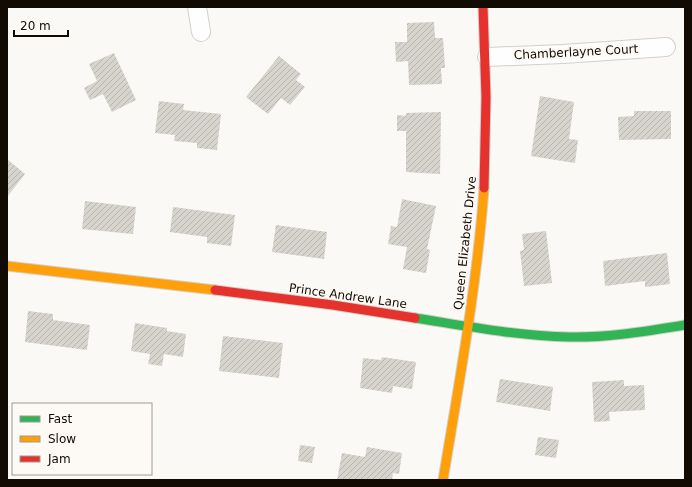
<svg xmlns="http://www.w3.org/2000/svg" width="692" height="487" font-family="'DejaVu Sans',sans-serif">
  <style>
    .building { fill: url(#building-hatch) }
    .lines { fill: none; stroke-linecap: round; stroke-linejoin: round }
    .street-casing { stroke: #d3cfc9; stroke-width: 20 }
    .fast-casing { stroke: #d3cfc9; stroke-width: 11 }
    .slow-casing { stroke: #d3cfc9; stroke-width: 11 }
    .jam-casing { stroke: #d3cfc9; stroke-width: 11 }
    .street { stroke: #fefefe; stroke-width: 18 }
    .fast { stroke: #30b455; stroke-width: 9 }
    .slow { stroke: #ff9f0a; stroke-width: 9 }
    .jam { stroke: #e5322d; stroke-width: 9 }
    .labels { text-anchor: middle; stroke-width: 4; stroke-linejoin: round; paint-order: stroke }
    .street-label { font-size: 12px; fill: #110b04; stroke: #fdf9f4 }
  </style>
  <defs>
    <pattern id="building-hatch" width="6" height="6" patternUnits="userSpaceOnUse"><rect width="6" height="6" fill="#d7d3cd"/><path d="M-1 1l2-2M0 6l6-6M5 7l2-2" fill="none" stroke="#b8b4ae"/></pattern>
  </defs>
  <rect width="100%" height="100%" fill="#fbf9f6"/>
  <g class="building">
    <path d="M 434,22 L 435,38 L 443,38 L 445,68 L 441,68 L 442,84 L 409,85 L 408,61 L 396,62 L 395,42 L 407,42 L 407,23 Z"/>
    <path d="M 114,53 L 136,100 L 112,112 L 103,94 L 90,100 L 84,88 L 97,81 L 89,64 Z"/>
    <path d="M 279,56 L 301,74 L 296,80 L 305,87 L 290,105 L 281,98 L 268,114 L 246,97 Z"/>
    <path d="M 540,96 L 574,102 L 569,139 L 578,140 L 575,163 L 531,156 Z"/>
    <path d="M 159,101 L 184,104 L 183,110 L 221,114 L 217,150 L 197,148 L 197,143 L 174,141 L 175,135 L 155,133 Z"/>
    <path d="M 634,111 L 671,111 L 671,139 L 619,140 L 618,117 L 634,116 Z"/>
    <path d="M 441,112 L 440,174 L 406,172 L 406,131 L 397,131 L 397,115 L 406,116 L 406,113 Z"/>
    <path d="M 7,159 L 25,174 L 7,197 Z"/>
    <path d="M 402,199 L 436,206 L 427,249 L 430,250 L 426,273 L 403,269 L 407,247 L 388,244 L 391,226 L 397,227 Z"/>
    <path d="M 85,201 L 136,207 L 133,234 L 82,229 Z"/>
    <path d="M 173,207 L 235,215 L 231,246 L 207,243 L 207,237 L 170,232 Z"/>
    <path d="M 276,225 L 327,232 L 324,259 L 272,252 Z"/>
    <path d="M 546,231 L 552,283 L 524,286 L 520,251 L 524,250 L 522,234 Z"/>
    <path d="M 667,253 L 670,284 L 645,287 L 645,281 L 605,286 L 603,261 Z"/>
    <path d="M 28,311 L 53,314 L 53,320 L 90,325 L 87,350 L 25,342 Z"/>
    <path d="M 135,323 L 167,328 L 167,331 L 186,334 L 183,357 L 164,354 L 162,366 L 148,364 L 150,354 L 131,351 Z"/>
    <path d="M 223,336 L 283,343 L 279,378 L 219,371 Z"/>
    <path d="M 382,357 L 416,362 L 412,389 L 393,386 L 392,393 L 360,388 L 363,358 L 381,360 Z"/>
    <path d="M 500,379 L 553,387 L 550,411 L 496,402 Z"/>
    <path d="M 624,380 L 624,386 L 644,385 L 645,410 L 609,412 L 610,421 L 594,422 L 592,382 Z"/>
    <path d="M 538,437 L 559,440 L 556,458 L 535,455 Z"/>
    <path d="M 300,445 L 315,447 L 312,463 L 298,461 Z"/>
    <path d="M 367,447 L 402,453 L 399,474 L 393,473 L 392,480 L 337,480 L 342,453 L 365,457 Z"/>
  </g>
  <g class="lines">
    <g class="street-casing">
      <g id="street">
        <path d="M 197,7 L 201,32"/>
        <path d="M 487,57 L 563,54 L 666,47"/>
      </g>
    </g>
    <g class="fast-casing">
      <path id="fast" d="M 415,318 C 466,326 517,336 569,337 C 608,338 647,331 685,325"/>
    </g>
    <g class="slow-casing">
      <g id="slow">
        <path d="M 7,266 L 215,290"/>
        <path d="M 443,480 C 459,383 477,286 484,188"/>
      </g>
    </g>
    <g class="jam-casing">
      <g id="jam">
        <path d="M 483,7 L 486,97 L 484,188"/>
        <path d="M 215,290 L 333,305 L 415,318"/>
      </g>
    </g>
    <use href="#street" class="street"/>
    <use href="#fast" class="fast"/>
    <use href="#slow" class="slow"/>
    <use href="#jam" class="jam"/>
  </g>
  <g class="labels">
    <g class="street-label">
      <text transform="translate(576 52) rotate(-3)" y="4">Chamberlayne Court</text>
      <text transform="translate(465 243) rotate(-84)" y="4">Queen Elizabeth Drive</text>
      <text transform="translate(348 296) rotate(8)" y="4">Prince Andrew Lane</text>
    </g>
  </g>
  <rect width="692" height="487" fill="none" stroke="#110b04" stroke-width="16"/>
  <rect x="12" y="403" width="140" height="72" fill="#fdf9f4" stroke="#9f9a94"/>
  <rect x="20" y="416" width="20" height="6" fill="#30b455" stroke="#9f9a94"/>
  <text x="48" y="423" font-size="12" fill="#110b04">Fast</text>
  <rect x="20" y="436" width="20" height="6" fill="#ff9f0a" stroke="#9f9a94"/>
  <text x="48" y="443" font-size="12" fill="#110b04">Slow</text>
  <rect x="20" y="456" width="20" height="6" fill="#e5322d" stroke="#9f9a94"/>
  <text x="48" y="463" font-size="12" fill="#110b04">Jam</text>
  <path d="M14 30v6h54v-6" fill="none" stroke="#110b04" stroke-width="2"/>
  <text x="20" y="30" font-size="12" fill="#110b04" stroke="#fdf9f4" stroke-width="3" paint-order="stroke">20 m</text>
</svg>
